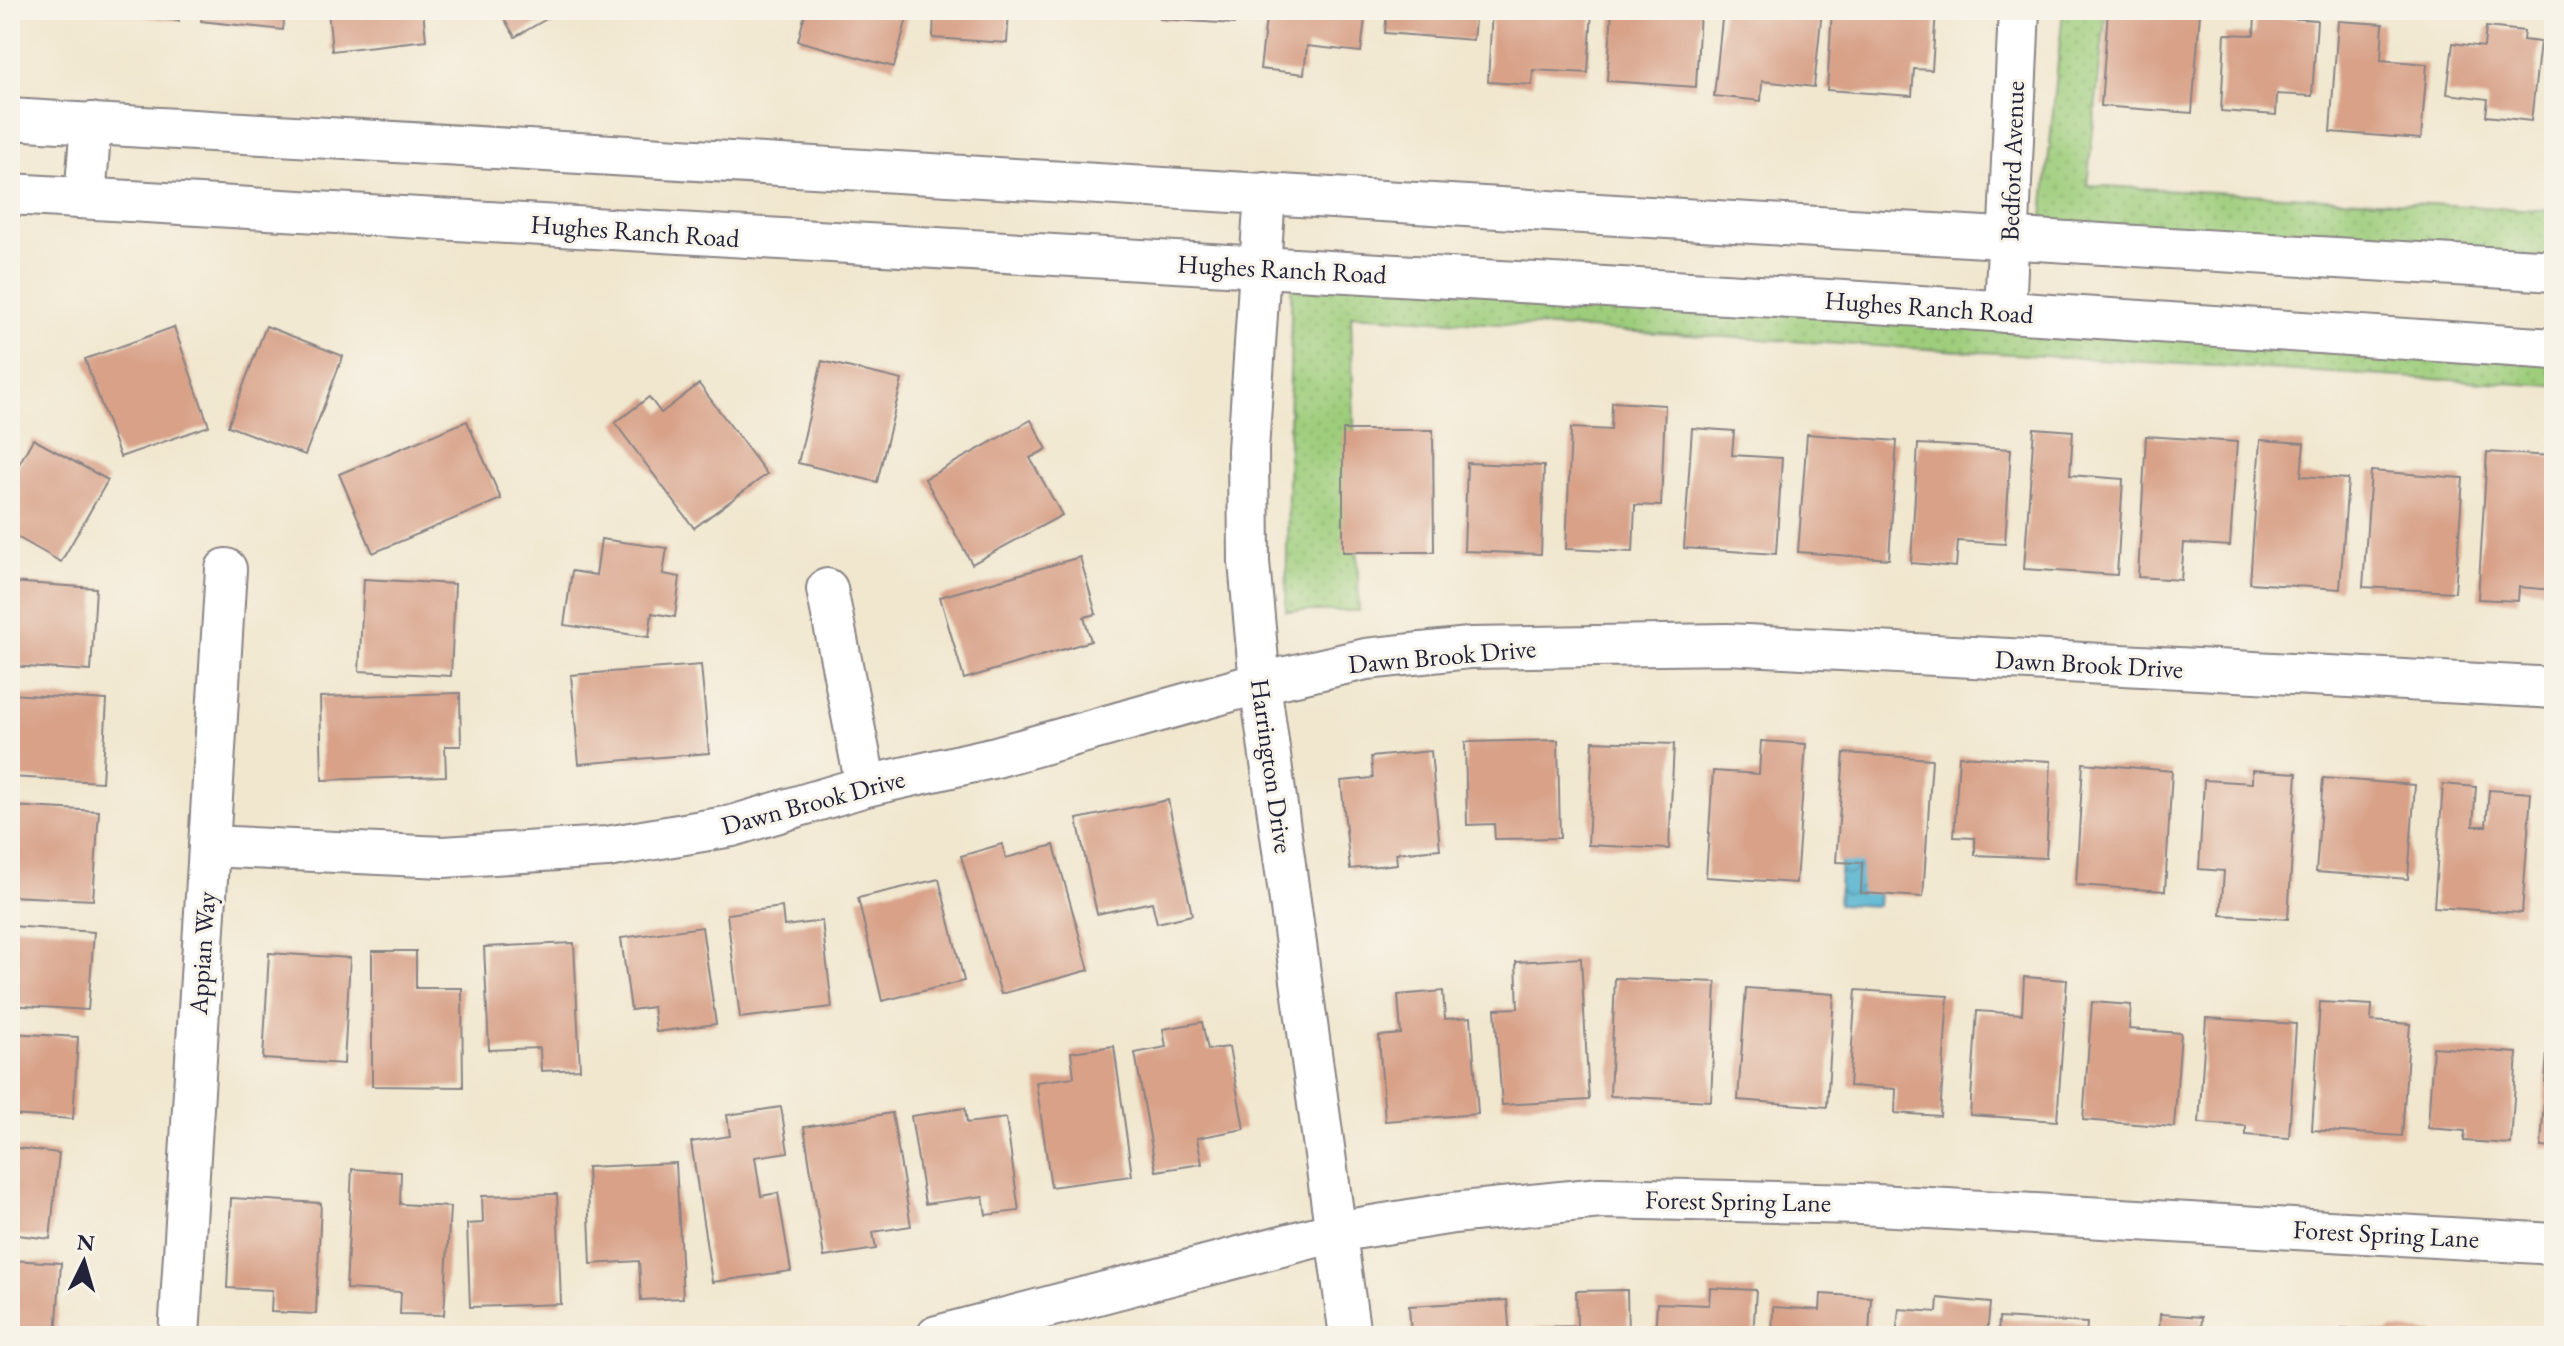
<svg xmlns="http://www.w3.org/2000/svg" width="2564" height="1346" font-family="'EB Garamond',serif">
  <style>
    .grass { fill: url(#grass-dots); stroke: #60785c; stroke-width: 2 }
    .water { fill: url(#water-waves); stroke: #3a6a86; stroke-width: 2 }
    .building { fill: #d8a188 }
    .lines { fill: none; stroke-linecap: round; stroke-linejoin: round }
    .minor-casing { stroke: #8a8485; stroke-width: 44 }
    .minor { stroke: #fff; stroke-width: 40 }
    .labels { text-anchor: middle; stroke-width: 6; stroke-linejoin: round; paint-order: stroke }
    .street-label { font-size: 26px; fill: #22223b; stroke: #f7f3e8 }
  </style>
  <defs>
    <pattern id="grass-dots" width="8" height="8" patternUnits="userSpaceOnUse" patternTransform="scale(2)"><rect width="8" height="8" fill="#9ecd7c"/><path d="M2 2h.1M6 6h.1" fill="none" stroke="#88b06c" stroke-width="1.8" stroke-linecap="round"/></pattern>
    <pattern id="water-waves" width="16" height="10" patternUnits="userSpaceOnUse" patternTransform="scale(2)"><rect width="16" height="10" fill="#51b3d0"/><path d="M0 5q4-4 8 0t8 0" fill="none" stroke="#4391aa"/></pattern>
  </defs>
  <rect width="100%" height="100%" fill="#f7f3e8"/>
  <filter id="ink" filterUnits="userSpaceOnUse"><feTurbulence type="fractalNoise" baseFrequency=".0125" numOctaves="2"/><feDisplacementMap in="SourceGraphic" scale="16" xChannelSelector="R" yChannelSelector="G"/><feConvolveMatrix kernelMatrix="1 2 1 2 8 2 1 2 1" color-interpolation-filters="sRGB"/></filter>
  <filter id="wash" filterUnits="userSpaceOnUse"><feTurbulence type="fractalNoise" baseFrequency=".006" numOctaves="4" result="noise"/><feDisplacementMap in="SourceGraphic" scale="32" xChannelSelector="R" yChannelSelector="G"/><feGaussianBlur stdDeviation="1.8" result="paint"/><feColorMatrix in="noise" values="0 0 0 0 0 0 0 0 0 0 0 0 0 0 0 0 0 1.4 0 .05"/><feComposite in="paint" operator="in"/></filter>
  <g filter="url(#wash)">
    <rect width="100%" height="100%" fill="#f1e7cf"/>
    <g class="grass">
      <path d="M 2063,10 L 2106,10 L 2087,185 L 2554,211 L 2554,271 L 2041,236 Z"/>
      <path d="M 1292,259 L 2554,335 L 2554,386 L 1351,315 L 1359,611 L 1286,611 Z"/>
    </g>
    <path class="water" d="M 1841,855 L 1881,858 L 1878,906 L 1838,904 Z"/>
    <g id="blocks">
      <g class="building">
        <path d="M 88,10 L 180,10 L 179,21 Z"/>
        <path d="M 203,10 L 285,10 L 283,30 L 201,21 Z"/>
        <path d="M 328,10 L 423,10 L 426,40 L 332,51 Z"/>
        <path d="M 499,10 L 562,10 L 515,37 Z"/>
        <path d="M 806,10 L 909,10 L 894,67 L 798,41 Z"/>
        <path d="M 934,10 L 1009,10 L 1007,43 L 933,38 Z"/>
        <path d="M 1160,10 L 1235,10 L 1234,24 L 1160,19 Z"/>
        <path d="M 1267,10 L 1366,10 L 1361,52 L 1307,46 L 1304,74 L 1260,69 Z"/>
        <path d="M 1387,10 L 1476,10 L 1473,40 L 1385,33 Z"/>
        <path d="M 1492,10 L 1592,10 L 1588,73 L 1533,70 L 1532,85 L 1488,82 Z"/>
        <path d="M 1612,10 L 1700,10 L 1696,87 L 1607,81 Z"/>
        <path d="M 1723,10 L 1822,10 L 1814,87 L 1762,81 L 1761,101 L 1714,96 Z"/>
        <path d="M 1832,10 L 1936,10 L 1932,70 L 1914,69 L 1912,96 L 1827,90 Z"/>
        <path d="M 2108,10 L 2200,13 L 2192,113 L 2101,106 Z"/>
        <path d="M 2255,16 L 2317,20 L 2312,96 L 2277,94 L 2276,115 L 2221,111 L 2225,34 L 2254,35 Z"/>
        <path d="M 2338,21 L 2383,24 L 2381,60 L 2427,64 L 2421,139 L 2330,132 Z"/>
        <path d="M 2486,27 L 2524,31 L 2523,40 L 2540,42 L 2531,121 L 2486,116 L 2488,99 L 2447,94 L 2453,43 L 2484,47 Z"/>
        <path d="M 266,326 L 343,356 L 305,455 L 228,426 Z"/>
        <path d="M 174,327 L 209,426 L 120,457 L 85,359 Z"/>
        <path d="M 822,361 L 902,380 L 877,482 L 798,463 Z"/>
        <path d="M 699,384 L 767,474 L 694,528 L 615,423 L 649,397 L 661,413 Z"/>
        <path d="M 1612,402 L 1665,405 L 1661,506 L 1635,505 L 1633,552 L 1566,549 L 1571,428 L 1611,430 Z"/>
        <path d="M 1031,420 L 1047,449 L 1030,458 L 1062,515 L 972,564 L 925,479 Z"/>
        <path d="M 467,421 L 501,499 L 373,553 L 339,474 Z"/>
        <path d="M 1692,428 L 1734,431 L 1732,455 L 1782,458 L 1776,554 L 1684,548 Z"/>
        <path d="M 2034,428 L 2073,431 L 2070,475 L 2123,479 L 2117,575 L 2024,569 Z"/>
        <path d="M 1343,430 L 1433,430 L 1434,552 L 1343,552 Z"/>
        <path d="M 1807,434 L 1897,441 L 1889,559 L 1798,552 Z"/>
        <path d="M 2146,436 L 2237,442 L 2230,546 L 2184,543 L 2181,580 L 2138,577 Z"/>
        <path d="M 33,439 L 108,480 L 61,562 L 10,533 L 10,480 Z"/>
        <path d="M 2260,440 L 2304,443 L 2301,476 L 2348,479 L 2340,589 L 2250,583 Z"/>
        <path d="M 1918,444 L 2011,449 L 2005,544 L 1958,541 L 1956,567 L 1911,563 Z"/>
        <path d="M 2487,452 L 2553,456 L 2550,501 L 2554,501 L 2554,590 L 2519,587 L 2518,601 L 2478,599 Z"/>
        <path d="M 1467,463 L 1544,466 L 1541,554 L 1464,551 Z"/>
        <path d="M 2371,471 L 2463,478 L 2455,592 L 2363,587 Z"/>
        <path d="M 601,539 L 667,548 L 663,574 L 680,577 L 675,617 L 652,613 L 649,637 L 564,625 L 572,571 L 596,575 Z"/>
        <path d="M 1080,557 L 1096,614 L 1084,617 L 1091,641 L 964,679 L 940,597 Z"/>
        <path d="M 364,579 L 455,584 L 451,676 L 359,671 Z"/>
        <path d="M 10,582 L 96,588 L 91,671 L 10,666 Z"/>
        <path d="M 701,665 L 709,753 L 579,764 L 571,675 Z"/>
        <path d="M 460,693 L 461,746 L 445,746 L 446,776 L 322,780 L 320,697 Z"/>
        <path d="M 10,694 L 107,700 L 102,782 L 10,777 Z"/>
        <path d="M 1558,740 L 1560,838 L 1495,839 L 1494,824 L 1467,825 L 1465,742 Z"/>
        <path d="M 1593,741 L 1674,744 L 1669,849 L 1588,845 Z"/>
        <path d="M 1761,741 L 1806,744 L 1796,883 L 1706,877 L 1713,771 L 1759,774 Z"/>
        <path d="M 1431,751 L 1440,849 L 1396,853 L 1397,864 L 1350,869 L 1341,781 L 1373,778 L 1371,757 Z"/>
        <path d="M 1844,753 L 1932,759 L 1923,897 L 1861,893 L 1862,863 L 1836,862 Z"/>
        <path d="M 1959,756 L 2051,761 L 2046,858 L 1975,855 L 1975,838 L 1954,837 Z"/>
        <path d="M 2083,763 L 2172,771 L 2165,891 L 2076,885 Z"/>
        <path d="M 2252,770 L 2297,773 L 2288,919 L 2221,915 L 2224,871 L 2199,869 L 2204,780 L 2252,783 Z"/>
        <path d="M 2323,778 L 2415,785 L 2408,879 L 2316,872 Z"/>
        <path d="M 2443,784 L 2476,787 L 2473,826 L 2486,826 L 2489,790 L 2531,793 L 2522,913 L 2434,907 Z"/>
        <path d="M 1168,800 L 1192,915 L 1157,923 L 1152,902 L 1097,914 L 1077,819 Z"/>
        <path d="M 10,806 L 99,811 L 93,900 L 10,896 Z"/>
        <path d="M 1002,844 L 1006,858 L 1054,845 L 1089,970 L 1001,994 L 961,856 Z"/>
        <path d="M 939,879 L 964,981 L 882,1001 L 858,898 Z"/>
        <path d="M 782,907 L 784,926 L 822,921 L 832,1007 L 740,1018 L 727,914 Z"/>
        <path d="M 10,926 L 94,932 L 88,1010 L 10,1005 Z"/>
        <path d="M 702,927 L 716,1024 L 656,1032 L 653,1007 L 631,1010 L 621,938 Z"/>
        <path d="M 574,943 L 580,1069 L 541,1071 L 540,1048 L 489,1050 L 484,947 Z"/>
        <path d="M 372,951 L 416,951 L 416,988 L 462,988 L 463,1087 L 372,1086 Z"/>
        <path d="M 269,953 L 350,958 L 344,1064 L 263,1059 Z"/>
        <path d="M 1581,958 L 1589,1100 L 1502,1105 L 1495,1009 L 1518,1008 L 1516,962 Z"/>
        <path d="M 2024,977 L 2067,980 L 2057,1121 L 1970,1115 L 1977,1011 L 2022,1014 Z"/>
        <path d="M 1615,978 L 1716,982 L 1711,1101 L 1610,1096 Z"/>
        <path d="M 1746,988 L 1834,994 L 1827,1107 L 1738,1100 Z"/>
        <path d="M 1856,990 L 1948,996 L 1940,1116 L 1895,1113 L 1896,1089 L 1849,1086 Z"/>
        <path d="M 1443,991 L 1445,1019 L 1471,1017 L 1478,1114 L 1385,1121 L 1379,1036 L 1401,1034 L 1398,995 Z"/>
        <path d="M 2092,1002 L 2131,1005 L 2129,1029 L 2181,1033 L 2174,1127 L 2083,1120 Z"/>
        <path d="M 2320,1002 L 2372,1005 L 2371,1021 L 2410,1024 L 2402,1136 L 2312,1130 Z"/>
        <path d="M 2206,1018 L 2296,1024 L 2289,1138 L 2246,1135 L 2246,1126 L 2199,1123 Z"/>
        <path d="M 1202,1022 L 1208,1050 L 1229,1047 L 1244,1129 L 1197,1138 L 1202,1164 L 1156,1171 L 1135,1053 L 1166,1047 L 1163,1029 Z"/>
        <path d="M 10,1033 L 78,1037 L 73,1119 L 10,1115 Z"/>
        <path d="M 1114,1046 L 1132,1176 L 1051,1187 L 1036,1082 L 1074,1077 L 1071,1052 Z"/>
        <path d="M 2433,1047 L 2517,1053 L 2511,1144 L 2464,1141 L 2465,1131 L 2428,1128 Z"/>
        <path d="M 2547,1052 L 2554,1053 L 2554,1148 L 2541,1147 Z"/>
        <path d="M 781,1107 L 788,1152 L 755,1157 L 761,1196 L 778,1193 L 791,1271 L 712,1282 L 691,1142 L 730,1136 L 727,1115 Z"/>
        <path d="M 965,1108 L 967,1123 L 1006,1118 L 1019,1211 L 986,1215 L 983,1196 L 925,1204 L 911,1116 Z"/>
        <path d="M 892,1113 L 911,1226 L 873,1232 L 876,1249 L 824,1257 L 804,1127 Z"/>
        <path d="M 10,1147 L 59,1153 L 50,1239 L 10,1234 Z"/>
        <path d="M 676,1163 L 683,1298 L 641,1300 L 639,1261 L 591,1264 L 587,1167 Z"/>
        <path d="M 352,1169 L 401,1172 L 400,1204 L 450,1207 L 444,1315 L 400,1314 L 401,1292 L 346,1289 Z"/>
        <path d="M 557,1194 L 561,1304 L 470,1307 L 467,1224 L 483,1223 L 482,1196 Z"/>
        <path d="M 231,1198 L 321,1203 L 316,1314 L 271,1312 L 272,1290 L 227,1288 Z"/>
        <path d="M 10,1260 L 61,1263 L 56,1336 L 10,1336 Z"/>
        <path d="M 1710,1288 L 1756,1290 L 1753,1336 L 1655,1336 L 1657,1303 L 1709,1305 Z"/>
        <path d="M 1627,1290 L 1628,1336 L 1536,1336 L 1536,1327 L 1577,1326 L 1576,1291 Z"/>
        <path d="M 1821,1294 L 1871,1297 L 1869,1336 L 1772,1336 L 1773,1307 L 1820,1310 Z"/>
        <path d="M 1938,1298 L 1990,1303 L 1987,1336 L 1896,1336 L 1899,1309 L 1937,1312 Z"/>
        <path d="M 1507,1300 L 1510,1336 L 1411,1336 L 1409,1306 Z"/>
        <path d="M 2160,1314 L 2202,1317 L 2201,1336 L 2159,1336 Z"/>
        <path d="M 1999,1318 L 2087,1323 L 2086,1336 L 1998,1336 Z"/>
        <path d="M 2341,1329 L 2389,1332 L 2390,1329 L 2433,1332 L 2433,1336 L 2341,1336 Z"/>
        <path d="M 2227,1331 L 2267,1334 L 2267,1336 L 2227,1336 Z"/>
      </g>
    </g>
  </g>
  <g filter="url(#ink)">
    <use href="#blocks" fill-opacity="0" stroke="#8a8485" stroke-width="2"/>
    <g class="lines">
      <g class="minor-casing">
        <g id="minor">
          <path d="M 10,119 L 2554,271"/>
          <path d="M 1265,193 L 1248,450 L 1249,562 L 1260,683 L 1350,1336"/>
          <path d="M 10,194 L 1861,302 L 2554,349"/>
          <path d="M 85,198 L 91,123"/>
          <path d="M 2005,312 L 2019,10"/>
          <path d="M 827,589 L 866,786"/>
          <path d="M 209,846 L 443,857 L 607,847 L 732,826 L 866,786 L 996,757 L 1260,683 L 1366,659 L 1469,648 L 1727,644 L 2554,688"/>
          <path d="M 179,1336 L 226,569"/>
          <path d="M 937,1336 L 1335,1232 L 1453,1213 L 1600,1198 L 1860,1204 L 2554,1244"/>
        </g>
      </g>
      <use href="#minor" class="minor"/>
    </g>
  </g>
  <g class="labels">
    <g class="street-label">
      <text transform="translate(2012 161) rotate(-88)" y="9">Bedford Avenue</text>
      <text transform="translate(635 231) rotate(4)" y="9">Hughes Ranch Road</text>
      <text transform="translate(1282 269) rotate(3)" y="9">Hughes Ranch Road</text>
      <text transform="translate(1929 307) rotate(4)" y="9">Hughes Ranch Road</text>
      <text transform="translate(1442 656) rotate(-5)" y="9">Dawn Brook Drive</text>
      <text transform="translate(2089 664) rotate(3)" y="9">Dawn Brook Drive</text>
      <text transform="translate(1272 766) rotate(82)" y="9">Harrington Drive</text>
      <text transform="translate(813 802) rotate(-15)" y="9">Dawn Brook Drive</text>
      <text transform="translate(202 953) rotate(-86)" y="9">Appian Way</text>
      <text transform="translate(1738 1201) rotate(1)" y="9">Forest Spring Lane</text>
      <text transform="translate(2386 1234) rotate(3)" y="9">Forest Spring Lane</text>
    </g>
  </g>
  <rect width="2564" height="1346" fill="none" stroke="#f7f3e8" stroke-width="40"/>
  <g transform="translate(84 1262) rotate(5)" stroke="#f7f3e8" stroke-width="6" paint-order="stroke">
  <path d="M0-6L14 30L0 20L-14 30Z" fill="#22223b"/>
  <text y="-12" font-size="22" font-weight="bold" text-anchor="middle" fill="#22223b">N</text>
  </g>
</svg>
